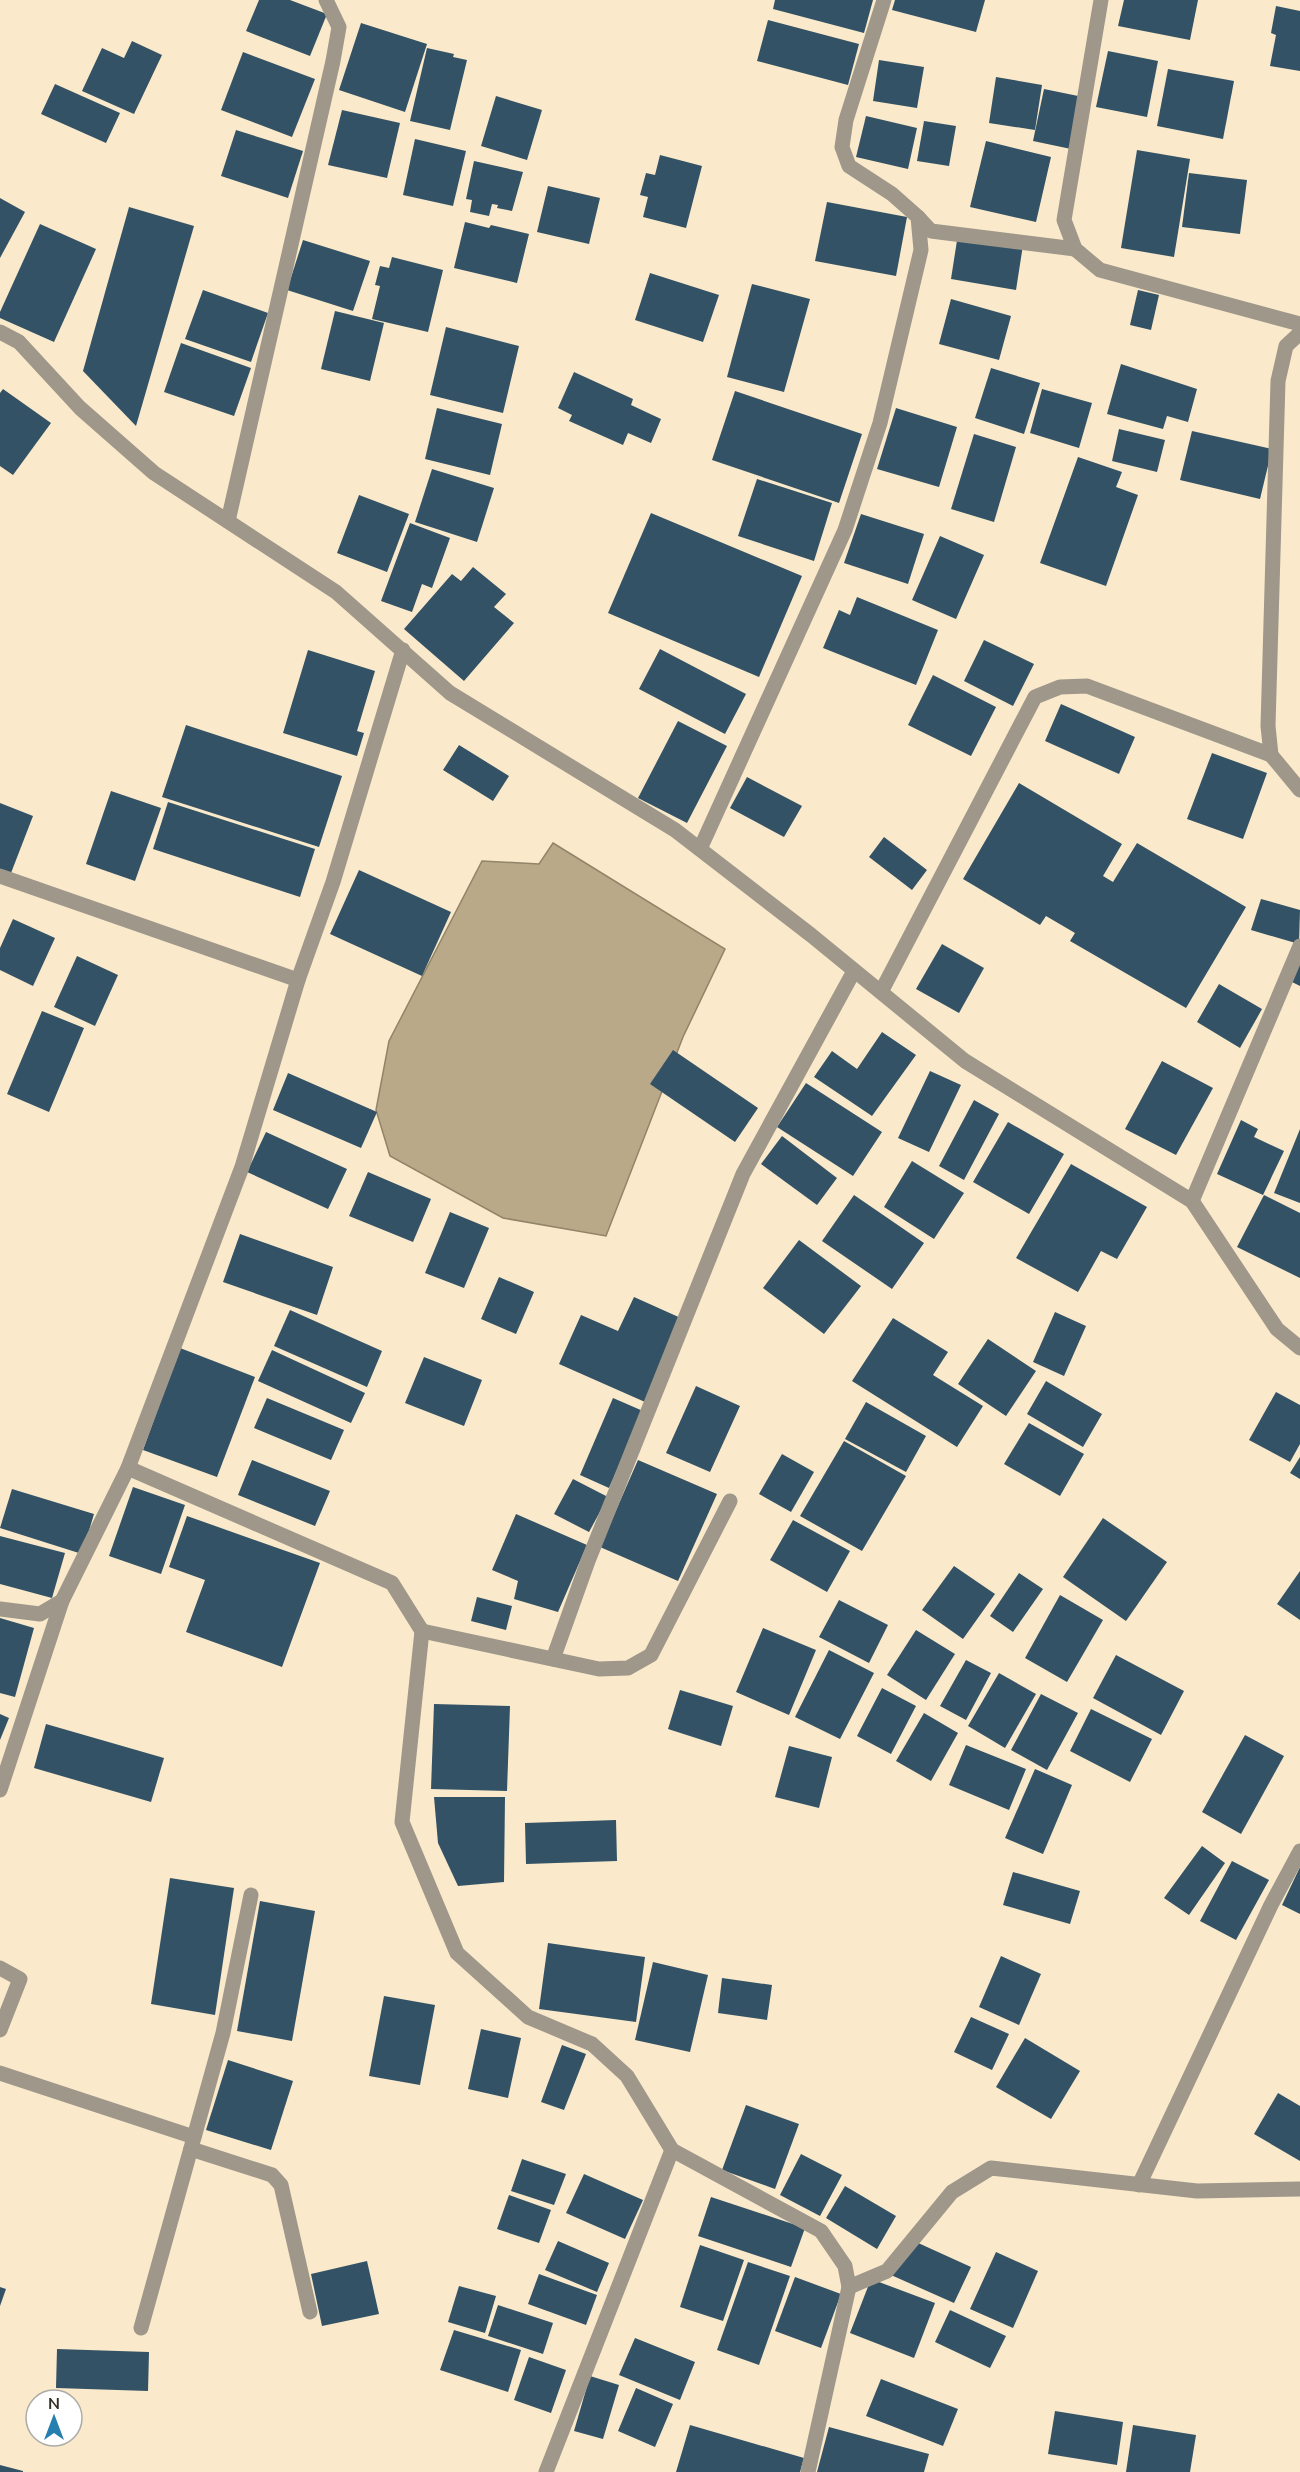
<svg xmlns="http://www.w3.org/2000/svg" width="1300" height="2472" font-family="'Nunito Sans',sans-serif">
  <style>
    .water { fill: #b9a988; stroke: #918469; stroke-width: 1.5 }
    .building { fill: #335265 }
    .lines { fill: none; stroke-linecap: round; stroke-linejoin: round }
    .street { stroke: #9e978a; stroke-width: 15 }
  </style>
  <rect width="100%" height="100%" fill="#faeacb"/>
  <path class="water" d="M 553,843 L 725,949 L 683,1037 L 606,1236 L 503,1218 L 390,1156 L 376,1110 L 389,1041 L 482,861 L 539,864 Z"/>
  <g class="building">
    <path d="M 259,0 L 290,0 L 327,14 L 310,56 L 246,31 Z"/>
    <path d="M 775,0 L 873,0 L 864,33 L 773,9 Z"/>
    <path d="M 895,0 L 985,0 L 976,32 L 892,10 Z"/>
    <path d="M 1124,0 L 1198,0 L 1190,40 L 1118,26 Z"/>
    <path d="M 1276,6 L 1300,11 L 1300,71 L 1270,66 L 1276,35 L 1271,33 Z"/>
    <path d="M 768,20 L 859,44 L 848,85 L 757,61 Z"/>
    <path d="M 361,23 L 427,44 L 405,112 L 339,90 Z"/>
    <path d="M 132,41 L 162,55 L 134,114 L 82,91 L 102,48 L 124,58 Z"/>
    <path d="M 427,48 L 454,54 L 453,57 L 467,60 L 450,130 L 410,121 Z"/>
    <path d="M 1108,51 L 1158,61 L 1147,117 L 1096,107 Z"/>
    <path d="M 243,52 L 315,79 L 292,137 L 221,110 Z"/>
    <path d="M 879,60 L 924,67 L 917,108 L 873,101 Z"/>
    <path d="M 1168,69 L 1234,81 L 1223,139 L 1157,126 Z"/>
    <path d="M 996,77 L 1042,85 L 1035,130 L 989,123 Z"/>
    <path d="M 55,84 L 120,113 L 106,143 L 41,114 Z"/>
    <path d="M 1044,89 L 1083,97 L 1071,149 L 1033,141 Z"/>
    <path d="M 496,96 L 542,110 L 527,160 L 481,146 Z"/>
    <path d="M 342,110 L 400,123 L 387,178 L 328,165 Z"/>
    <path d="M 866,116 L 917,128 L 908,169 L 856,157 Z"/>
    <path d="M 924,121 L 956,126 L 949,166 L 917,161 Z"/>
    <path d="M 236,130 L 303,151 L 288,198 L 221,176 Z"/>
    <path d="M 415,139 L 466,151 L 453,206 L 403,195 Z"/>
    <path d="M 986,141 L 1051,157 L 1036,222 L 970,207 Z"/>
    <path d="M 1137,150 L 1190,159 L 1174,257 L 1121,248 Z"/>
    <path d="M 660,155 L 702,166 L 686,228 L 643,217 L 648,197 L 640,195 L 646,173 L 655,175 Z"/>
    <path d="M 474,161 L 523,172 L 512,211 L 497,208 L 498,205 L 492,204 L 489,216 L 470,212 L 472,200 L 466,199 Z"/>
    <path d="M 1189,173 L 1247,180 L 1240,234 L 1182,227 Z"/>
    <path d="M 548,186 L 600,198 L 589,244 L 537,232 Z"/>
    <path d="M 0,198 L 25,212 L 0,258 Z"/>
    <path d="M 827,202 L 907,217 L 896,276 L 815,261 Z"/>
    <path d="M 129,207 L 194,226 L 136,426 L 83,371 Z"/>
    <path d="M 465,222 L 489,228 L 491,225 L 529,234 L 517,283 L 454,268 Z"/>
    <path d="M 40,224 L 96,249 L 54,342 L 0,318 L 0,312 Z"/>
    <path d="M 958,234 L 1023,245 L 1016,290 L 951,279 Z"/>
    <path d="M 303,240 L 370,261 L 353,311 L 287,290 Z"/>
    <path d="M 392,257 L 443,270 L 428,332 L 372,319 L 380,286 L 375,285 L 380,266 L 389,268 Z"/>
    <path d="M 650,273 L 719,295 L 703,342 L 635,320 Z"/>
    <path d="M 752,284 L 810,299 L 784,392 L 727,377 Z"/>
    <path d="M 203,290 L 268,313 L 251,362 L 185,339 Z"/>
    <path d="M 1138,290 L 1159,295 L 1151,330 L 1130,325 Z"/>
    <path d="M 951,299 L 1011,316 L 999,360 L 939,344 Z"/>
    <path d="M 335,311 L 384,323 L 370,381 L 321,369 Z"/>
    <path d="M 446,327 L 519,346 L 503,413 L 430,395 Z"/>
    <path d="M 181,343 L 251,368 L 234,416 L 164,392 Z"/>
    <path d="M 1121,364 L 1197,389 L 1188,422 L 1167,416 L 1163,429 L 1107,414 Z"/>
    <path d="M 991,368 L 1040,383 L 1024,434 L 975,418 Z"/>
    <path d="M 574,372 L 633,399 L 631,405 L 661,419 L 651,443 L 628,433 L 623,445 L 569,421 L 572,415 L 558,408 Z"/>
    <path d="M 3,389 L 51,423 L 13,475 L 0,466 L 0,393 Z"/>
    <path d="M 1042,389 L 1092,403 L 1079,448 L 1030,433 Z"/>
    <path d="M 735,391 L 862,434 L 839,503 L 712,460 Z"/>
    <path d="M 437,408 L 502,424 L 490,475 L 425,459 Z"/>
    <path d="M 896,408 L 957,427 L 939,487 L 877,469 Z"/>
    <path d="M 1119,429 L 1165,440 L 1157,472 L 1112,461 Z"/>
    <path d="M 1192,431 L 1272,449 L 1260,499 L 1180,480 Z"/>
    <path d="M 974,434 L 1016,447 L 994,522 L 951,509 Z"/>
    <path d="M 1078,457 L 1122,472 L 1116,487 L 1138,495 L 1106,586 L 1040,563 Z"/>
    <path d="M 432,469 L 494,488 L 477,542 L 415,522 Z"/>
    <path d="M 757,479 L 832,503 L 814,561 L 738,536 Z"/>
    <path d="M 359,495 L 409,514 L 387,572 L 337,553 Z"/>
    <path d="M 651,513 L 802,576 L 759,677 L 608,613 Z"/>
    <path d="M 861,514 L 924,534 L 908,584 L 844,563 Z"/>
    <path d="M 410,523 L 450,538 L 432,588 L 422,584 L 412,612 L 381,601 Z"/>
    <path d="M 940,536 L 984,555 L 956,619 L 912,600 Z"/>
    <path d="M 473,567 L 506,594 L 494,607 L 514,623 L 464,681 L 404,629 L 452,574 L 461,581 Z"/>
    <path d="M 857,597 L 938,630 L 916,685 L 823,648 L 839,610 L 850,615 Z"/>
    <path d="M 984,640 L 1034,664 L 1013,706 L 964,681 Z"/>
    <path d="M 660,649 L 746,694 L 725,734 L 639,689 Z"/>
    <path d="M 308,650 L 375,671 L 357,731 L 364,733 L 357,756 L 283,733 Z"/>
    <path d="M 933,675 L 996,707 L 971,756 L 908,725 Z"/>
    <path d="M 1061,704 L 1135,737 L 1119,774 L 1045,741 Z"/>
    <path d="M 678,721 L 727,746 L 687,823 L 638,798 Z"/>
    <path d="M 186,725 L 342,776 L 319,847 L 162,797 Z"/>
    <path d="M 459,745 L 509,776 L 493,801 L 443,770 Z"/>
    <path d="M 1212,753 L 1267,773 L 1243,839 L 1187,819 Z"/>
    <path d="M 747,777 L 802,806 L 784,837 L 730,808 Z"/>
    <path d="M 1019,783 L 1122,844 L 1103,876 L 1113,882 L 1137,843 L 1246,907 L 1186,1008 L 1070,941 L 1075,933 L 1046,916 L 1040,925 L 963,879 Z"/>
    <path d="M 111,791 L 161,808 L 135,881 L 86,864 Z"/>
    <path d="M 168,802 L 315,849 L 300,897 L 153,849 Z"/>
    <path d="M 0,803 L 33,816 L 11,873 L 0,869 Z"/>
    <path d="M 884,837 L 927,870 L 912,890 L 869,857 Z"/>
    <path d="M 359,870 L 451,912 L 422,976 L 330,934 Z"/>
    <path d="M 1261,899 L 1300,910 L 1299,944 L 1251,930 Z"/>
    <path d="M 13,919 L 55,938 L 33,986 L 0,970 L 0,948 Z"/>
    <path d="M 942,944 L 984,968 L 959,1013 L 916,989 Z"/>
    <path d="M 77,956 L 118,975 L 95,1026 L 54,1007 Z"/>
    <path d="M 1300,956 L 1300,986 L 1288,980 Z"/>
    <path d="M 1219,984 L 1262,1009 L 1240,1048 L 1197,1022 Z"/>
    <path d="M 42,1011 L 84,1028 L 49,1112 L 7,1094 Z"/>
    <path d="M 882,1032 L 916,1055 L 872,1116 L 814,1077 L 832,1051 L 857,1069 Z"/>
    <path d="M 673,1050 L 758,1108 L 735,1142 L 650,1084 Z"/>
    <path d="M 1162,1061 L 1213,1088 L 1176,1155 L 1125,1129 Z"/>
    <path d="M 930,1071 L 961,1085 L 929,1152 L 898,1138 Z"/>
    <path d="M 288,1073 L 377,1112 L 361,1148 L 273,1110 Z"/>
    <path d="M 806,1083 L 882,1132 L 853,1176 L 777,1127 Z"/>
    <path d="M 974,1100 L 999,1114 L 964,1180 L 939,1166 Z"/>
    <path d="M 1241,1120 L 1258,1129 L 1254,1137 L 1284,1151 L 1263,1195 L 1217,1174 Z"/>
    <path d="M 1008,1122 L 1064,1154 L 1029,1214 L 973,1182 Z"/>
    <path d="M 1300,1129 L 1300,1203 L 1274,1193 Z"/>
    <path d="M 266,1132 L 347,1169 L 328,1209 L 247,1172 Z"/>
    <path d="M 782,1136 L 837,1178 L 817,1205 L 761,1164 Z"/>
    <path d="M 912,1161 L 964,1193 L 934,1239 L 884,1207 Z"/>
    <path d="M 1071,1164 L 1147,1207 L 1117,1259 L 1101,1251 L 1078,1292 L 1016,1258 Z"/>
    <path d="M 368,1172 L 431,1199 L 413,1242 L 349,1216 Z"/>
    <path d="M 854,1195 L 924,1243 L 892,1289 L 822,1241 Z"/>
    <path d="M 1264,1195 L 1300,1213 L 1300,1278 L 1237,1247 Z"/>
    <path d="M 450,1212 L 489,1228 L 464,1288 L 425,1273 Z"/>
    <path d="M 240,1234 L 333,1267 L 317,1315 L 223,1282 Z"/>
    <path d="M 799,1240 L 861,1286 L 824,1334 L 763,1288 Z"/>
    <path d="M 499,1277 L 534,1292 L 516,1334 L 481,1319 Z"/>
    <path d="M 634,1297 L 683,1319 L 645,1402 L 559,1364 L 581,1315 L 618,1331 Z"/>
    <path d="M 290,1310 L 382,1351 L 367,1387 L 274,1346 Z"/>
    <path d="M 1055,1312 L 1086,1326 L 1064,1376 L 1033,1362 Z"/>
    <path d="M 893,1318 L 948,1352 L 933,1375 L 983,1406 L 957,1447 L 852,1381 Z"/>
    <path d="M 988,1339 L 1036,1371 L 1006,1416 L 958,1384 Z"/>
    <path d="M 180,1348 L 255,1377 L 217,1477 L 143,1450 Z"/>
    <path d="M 272,1350 L 365,1393 L 351,1423 L 258,1381 Z"/>
    <path d="M 424,1357 L 482,1380 L 464,1426 L 405,1403 Z"/>
    <path d="M 1046,1381 L 1102,1414 L 1083,1447 L 1027,1414 Z"/>
    <path d="M 696,1386 L 740,1406 L 710,1472 L 666,1453 Z"/>
    <path d="M 1276,1392 L 1300,1405 L 1300,1444 L 1290,1462 L 1249,1440 Z"/>
    <path d="M 267,1398 L 344,1430 L 331,1460 L 254,1428 Z"/>
    <path d="M 613,1398 L 643,1411 L 609,1488 L 580,1475 Z"/>
    <path d="M 866,1402 L 926,1436 L 906,1472 L 845,1439 Z"/>
    <path d="M 1029,1423 L 1084,1454 L 1060,1496 L 1004,1464 Z"/>
    <path d="M 844,1441 L 906,1476 L 862,1551 L 800,1516 Z"/>
    <path d="M 782,1454 L 814,1472 L 791,1512 L 759,1494 Z"/>
    <path d="M 1300,1457 L 1300,1479 L 1290,1473 Z"/>
    <path d="M 252,1460 L 330,1491 L 315,1526 L 238,1495 Z"/>
    <path d="M 638,1460 L 717,1494 L 678,1581 L 600,1547 Z"/>
    <path d="M 573,1479 L 608,1497 L 589,1532 L 554,1514 Z"/>
    <path d="M 133,1487 L 185,1505 L 161,1574 L 109,1556 Z"/>
    <path d="M 12,1489 L 94,1514 L 82,1554 L 0,1528 Z"/>
    <path d="M 516,1514 L 587,1545 L 558,1612 L 514,1599 L 518,1581 L 492,1570 Z"/>
    <path d="M 187,1516 L 320,1563 L 282,1667 L 186,1632 L 205,1580 L 169,1567 Z"/>
    <path d="M 1103,1518 L 1167,1562 L 1126,1621 L 1063,1577 Z"/>
    <path d="M 793,1520 L 850,1551 L 827,1592 L 770,1560 Z"/>
    <path d="M 0,1536 L 65,1553 L 52,1598 L 0,1584 Z"/>
    <path d="M 954,1566 L 995,1594 L 963,1639 L 922,1610 Z"/>
    <path d="M 1300,1571 L 1300,1620 L 1277,1604 Z"/>
    <path d="M 1019,1573 L 1043,1589 L 1013,1632 L 990,1616 Z"/>
    <path d="M 1060,1595 L 1103,1620 L 1067,1682 L 1025,1658 Z"/>
    <path d="M 477,1597 L 512,1606 L 506,1630 L 471,1621 Z"/>
    <path d="M 839,1600 L 888,1625 L 869,1663 L 819,1637 Z"/>
    <path d="M 0,1618 L 34,1628 L 15,1697 L 0,1693 Z"/>
    <path d="M 763,1628 L 816,1650 L 789,1715 L 736,1692 Z"/>
    <path d="M 916,1630 L 955,1654 L 926,1700 L 887,1675 Z"/>
    <path d="M 829,1650 L 874,1673 L 840,1739 L 795,1717 Z"/>
    <path d="M 1116,1655 L 1184,1691 L 1161,1735 L 1093,1698 Z"/>
    <path d="M 966,1660 L 991,1673 L 966,1720 L 940,1706 Z"/>
    <path d="M 999,1673 L 1036,1694 L 1005,1748 L 968,1726 Z"/>
    <path d="M 882,1688 L 916,1706 L 891,1754 L 857,1736 Z"/>
    <path d="M 680,1690 L 733,1706 L 721,1746 L 668,1729 Z"/>
    <path d="M 1041,1694 L 1078,1713 L 1047,1770 L 1011,1750 Z"/>
    <path d="M 434,1704 L 510,1706 L 507,1791 L 431,1789 Z"/>
    <path d="M 1091,1709 L 1152,1739 L 1130,1782 L 1070,1751 Z"/>
    <path d="M 924,1713 L 958,1733 L 931,1781 L 896,1761 Z"/>
    <path d="M 0,1714 L 9,1718 L 0,1740 Z"/>
    <path d="M 46,1724 L 164,1758 L 151,1802 L 34,1768 Z"/>
    <path d="M 1245,1735 L 1284,1756 L 1241,1834 L 1202,1812 Z"/>
    <path d="M 966,1745 L 1026,1769 L 1009,1810 L 949,1785 Z"/>
    <path d="M 789,1746 L 832,1757 L 819,1808 L 775,1797 Z"/>
    <path d="M 1035,1769 L 1072,1785 L 1043,1854 L 1005,1838 Z"/>
    <path d="M 434,1797 L 505,1797 L 504,1882 L 458,1886 L 438,1843 Z"/>
    <path d="M 616,1820 L 617,1861 L 526,1864 L 525,1823 Z"/>
    <path d="M 1202,1846 L 1225,1863 L 1189,1915 L 1164,1898 Z"/>
    <path d="M 1232,1861 L 1269,1880 L 1236,1940 L 1200,1921 Z"/>
    <path d="M 1300,1867 L 1300,1914 L 1282,1905 Z"/>
    <path d="M 1013,1872 L 1080,1891 L 1070,1924 L 1003,1905 Z"/>
    <path d="M 170,1878 L 234,1888 L 215,2015 L 151,2004 Z"/>
    <path d="M 260,1901 L 315,1911 L 292,2041 L 237,2031 Z"/>
    <path d="M 548,1943 L 645,1957 L 636,2022 L 539,2009 Z"/>
    <path d="M 1001,1956 L 1041,1974 L 1019,2025 L 979,2007 Z"/>
    <path d="M 653,1962 L 708,1975 L 690,2052 L 635,2040 Z"/>
    <path d="M 722,1978 L 772,1985 L 767,2020 L 718,2013 Z"/>
    <path d="M 384,1996 L 435,2005 L 420,2085 L 369,2076 Z"/>
    <path d="M 971,2017 L 1009,2034 L 992,2070 L 954,2052 Z"/>
    <path d="M 481,2029 L 521,2038 L 508,2098 L 468,2089 Z"/>
    <path d="M 1025,2038 L 1080,2071 L 1051,2119 L 996,2087 Z"/>
    <path d="M 562,2045 L 586,2054 L 564,2110 L 541,2102 Z"/>
    <path d="M 228,2060 L 293,2081 L 271,2150 L 206,2130 Z"/>
    <path d="M 1278,2093 L 1300,2106 L 1300,2161 L 1254,2134 Z"/>
    <path d="M 746,2105 L 799,2124 L 775,2189 L 722,2170 Z"/>
    <path d="M 801,2154 L 842,2175 L 820,2216 L 780,2195 Z"/>
    <path d="M 522,2159 L 566,2174 L 554,2205 L 511,2191 Z"/>
    <path d="M 584,2174 L 643,2200 L 625,2239 L 566,2213 Z"/>
    <path d="M 845,2186 L 896,2216 L 877,2249 L 826,2218 Z"/>
    <path d="M 509,2195 L 551,2210 L 539,2243 L 497,2229 Z"/>
    <path d="M 711,2197 L 805,2228 L 791,2267 L 698,2236 Z"/>
    <path d="M 558,2241 L 609,2263 L 597,2292 L 545,2270 Z"/>
    <path d="M 916,2242 L 971,2267 L 954,2303 L 891,2275 Z"/>
    <path d="M 700,2245 L 744,2260 L 723,2321 L 680,2307 Z"/>
    <path d="M 996,2252 L 1038,2271 L 1013,2328 L 970,2309 Z"/>
    <path d="M 367,2261 L 379,2314 L 322,2326 L 311,2274 Z"/>
    <path d="M 748,2262 L 790,2276 L 759,2365 L 717,2350 Z"/>
    <path d="M 539,2274 L 597,2295 L 586,2325 L 528,2304 Z"/>
    <path d="M 795,2277 L 841,2294 L 821,2348 L 775,2331 Z"/>
    <path d="M 871,2279 L 935,2303 L 914,2358 L 850,2333 Z"/>
    <path d="M 459,2286 L 496,2296 L 485,2333 L 448,2322 Z"/>
    <path d="M 0,2287 L 6,2289 L 0,2306 Z"/>
    <path d="M 498,2305 L 553,2323 L 543,2354 L 488,2336 Z"/>
    <path d="M 950,2310 L 1006,2336 L 990,2368 L 935,2342 Z"/>
    <path d="M 454,2330 L 521,2350 L 508,2392 L 440,2370 Z"/>
    <path d="M 635,2338 L 695,2362 L 680,2400 L 619,2375 Z"/>
    <path d="M 57,2349 L 149,2352 L 148,2391 L 56,2388 Z"/>
    <path d="M 529,2357 L 566,2370 L 551,2413 L 514,2400 Z"/>
    <path d="M 590,2376 L 619,2385 L 603,2439 L 574,2431 Z"/>
    <path d="M 881,2379 L 958,2409 L 943,2446 L 866,2416 Z"/>
    <path d="M 636,2388 L 673,2404 L 655,2447 L 618,2431 Z"/>
    <path d="M 1055,2411 L 1123,2422 L 1117,2465 L 1048,2454 Z"/>
    <path d="M 690,2425 L 804,2458 L 800,2472 L 676,2472 Z"/>
    <path d="M 1133,2425 L 1196,2435 L 1190,2472 L 1126,2472 Z"/>
    <path d="M 829,2427 L 929,2454 L 924,2472 L 817,2472 Z"/>
    <path d="M 0,2465 L 23,2471 L 23,2472 L 0,2472 Z"/>
  </g>
  <g class="lines">
    <g class="street">
      <path d="M 1101,0 L 1064,220 L 1075,249 L 1100,270 L 1300,324"/>
      <path d="M 918,217 L 931,231 L 1075,249"/>
      <path d="M 0,332 L 19,342 L 80,408 L 154,473 L 336,592 L 450,693 L 675,830 L 811,935 L 965,1061 L 1192,1201 L 1277,1329 L 1300,1348"/>
      <path d="M 1300,333 L 1286,346 L 1278,381 L 1268,726 L 1271,755 L 1300,790"/>
      <path d="M 228,521 L 333,61 L 339,27 L 326,0"/>
      <path d="M 700,849 L 845,530 L 880,423 L 921,250 L 918,217 L 892,194 L 849,166 L 842,147 L 846,120 L 884,0"/>
      <path d="M 0,876 L 298,980"/>
      <path d="M 881,992 L 1035,697 L 1060,687 L 1087,686 L 1271,755"/>
      <path d="M 1192,1201 L 1300,946"/>
      <path d="M 128,1468 L 392,1583 L 422,1631 L 402,1822 L 457,1953 L 528,2017 L 592,2044 L 627,2076 L 672,2150 L 821,2231 L 845,2266 L 849,2287 L 808,2472"/>
      <path d="M 0,1609 L 40,1614 L 62,1601"/>
      <path d="M 422,1631 L 599,1669 L 628,1668 L 651,1655 L 730,1501"/>
      <path d="M 553,1659 L 588,1561 L 743,1174 L 854,971"/>
      <path d="M 0,1790 L 62,1601 L 128,1468 L 242,1167 L 298,980 L 333,882 L 403,650"/>
      <path d="M 0,1968 L 20,1979 L 0,2030"/>
      <path d="M 0,2073 L 194,2137"/>
      <path d="M 191,2149 L 272,2175 L 281,2185 L 310,2312"/>
      <path d="M 1139,2185 L 1271,1905 L 1300,1851"/>
      <path d="M 849,2287 L 887,2271 L 952,2192 L 991,2168 L 1197,2191 L 1300,2189"/>
      <path d="M 141,2328 L 223,2033 L 251,1895"/>
      <path d="M 546,2472 L 672,2150"/>
    </g>
  </g>
  <g transform="translate(54 2418)"><circle r="28" fill="#ffffff" stroke="#adaba7" stroke-width="1.5"/>
  <path d="M0-4.5L10 22L0 15L-10 22Z" fill="#267fae"/>
  <text y="-9" font-size="16" font-weight="bold" text-anchor="middle" fill="#332e22">N</text>
  </g>
</svg>
